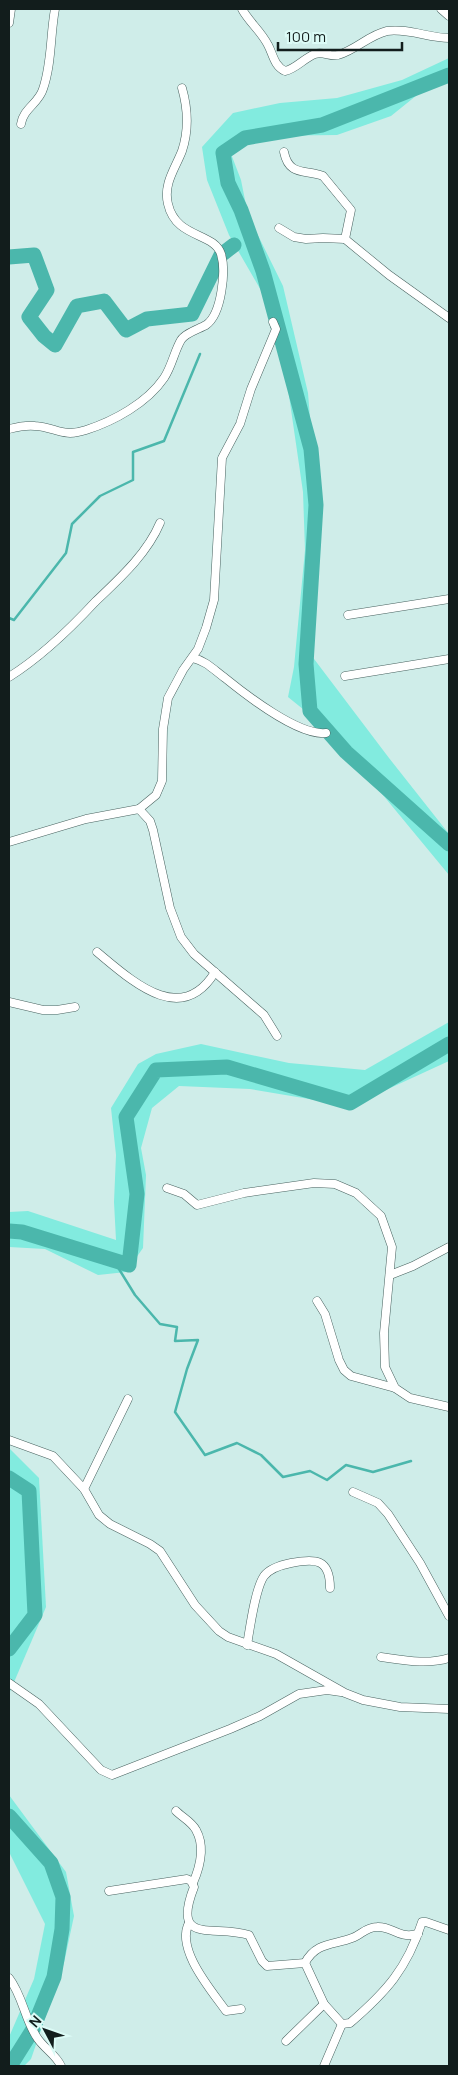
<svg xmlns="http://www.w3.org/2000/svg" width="458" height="2075" font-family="Manrope,sans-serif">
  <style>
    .green { fill: #82ebdf }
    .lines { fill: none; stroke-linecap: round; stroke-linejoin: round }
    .stream { stroke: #4bb7ac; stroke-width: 2.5 }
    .river { stroke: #4bb7ac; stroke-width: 15 }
    .minor-casing { stroke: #496360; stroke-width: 9 }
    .minor { stroke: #fff; stroke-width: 8 }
  </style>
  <rect width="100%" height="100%" fill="#cfede9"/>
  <g class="green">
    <path d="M 449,58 L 449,77 L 427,87 L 391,116 L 337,135 L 253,136 L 228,146 L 241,180 L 248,215 L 283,286 L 308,393 L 315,480 L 314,542 L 305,647 L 389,758 L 449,834 L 449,875 L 330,731 L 288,697 L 294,667 L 305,550 L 303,492 L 278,320 L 229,235 L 207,180 L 202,147 L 233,113 L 280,103 L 337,98 L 402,80 Z"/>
    <path d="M 449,1022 L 449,1061 L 351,1106 L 250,1089 L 179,1086 L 152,1108 L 141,1148 L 146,1175 L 143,1248 L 126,1272 L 98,1275 L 45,1249 L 9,1247 L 9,1212 L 28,1211 L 116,1240 L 114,1202 L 116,1155 L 111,1108 L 138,1064 L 156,1054 L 201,1044 L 289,1063 L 365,1070 Z"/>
    <path d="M 9,1448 L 39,1478 L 46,1607 L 9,1694 Z"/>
    <path d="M 9,1795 L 66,1872 L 74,1916 L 64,1963 L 31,2059 L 24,2066 L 9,2066 L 9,2037 L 34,1979 L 45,1924 L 9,1852 Z"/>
  </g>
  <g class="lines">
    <g class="stream">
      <path d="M 9,618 L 14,620 L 66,553 L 72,524 L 100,496 L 133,480 L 133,452 L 164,441 L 200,354"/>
      <path d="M 114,1261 L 135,1295 L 160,1324 L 177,1327 L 175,1341 L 198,1340 L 187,1369 L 175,1412 L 205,1455 L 237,1443 L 261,1455 L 283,1477 L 310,1471 L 327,1480 L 346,1465 L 373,1472 L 411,1461"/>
    </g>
    <g class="river">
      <path d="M 449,75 L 322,125 L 245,138 L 223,153 L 228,183 L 241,210 L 263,271 L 311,449 L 316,505 L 306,664 L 310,711 L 346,752 L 449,844"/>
      <path d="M 9,257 L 34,255 L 47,290 L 29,317 L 44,336 L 55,345 L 77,306 L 104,301 L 126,330 L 147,319 L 192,314 L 221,255 L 234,245"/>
      <path d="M 9,1231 L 22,1232 L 129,1265 L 137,1194 L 126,1117 L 156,1070 L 227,1067 L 350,1103 L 449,1044"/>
      <path d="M 9,1478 L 29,1491 L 35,1615 L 9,1649"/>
      <path d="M 9,1816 L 51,1863 L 63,1897 L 62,1929 L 54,1977 L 32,2031 L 10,2066"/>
    </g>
    <g class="minor-casing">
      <g id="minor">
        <path d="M 242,9 C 249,22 261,31 268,45 C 273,54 274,66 285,71 C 296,69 304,58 315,54 C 323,51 330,57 338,55 C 356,50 369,35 387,31 C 408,28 429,38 449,38"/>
        <path d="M 441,9 L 449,16"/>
        <path d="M 9,23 L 11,9"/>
        <path d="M 21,124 C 23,109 39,103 43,89 C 52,63 50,36 55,9"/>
        <path d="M 284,152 C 289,177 306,169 323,176 L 351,210 L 345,239"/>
        <path d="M 279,228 L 294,237 L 306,239 L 323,238 L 345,239 L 389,275 L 449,318"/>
        <path d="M 9,429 C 17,427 26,425 35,426 C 56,427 62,438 86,430 C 114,421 147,403 164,378 C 172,366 174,352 181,340 C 185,333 199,329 206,325 C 222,314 226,270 221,254 C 214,232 176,239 168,204 C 163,184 175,169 182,151 C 189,130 188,109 182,88"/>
        <path d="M 348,615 L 449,599"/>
        <path d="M 193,658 C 206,661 214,670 225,678 C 246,695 299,736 326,733"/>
        <path d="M 345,676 L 449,659"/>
        <path d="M 9,677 C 41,657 69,630 95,602 C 119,579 147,554 160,523"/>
        <path d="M 139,809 L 150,821 L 153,830 L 170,908 L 181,937 L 194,954 L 264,1015 L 277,1036"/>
        <path d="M 9,842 L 86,819 L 139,809 L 156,795 L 162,781 L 163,729 L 168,698 L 183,670 L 198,649 L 206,628 L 214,600 L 222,458 L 240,424 L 251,389 L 274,334 L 276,329 L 273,322"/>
        <path d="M 97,952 C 131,980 181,1028 215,972"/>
        <path d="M 9,1002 L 43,1010 L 57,1010 L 75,1007"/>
        <path d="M 167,1188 L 184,1194 L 197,1205 L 244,1193 L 314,1183 L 335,1184 L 356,1193 L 381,1216 L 392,1247 L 384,1333 L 385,1367 L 395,1388 L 410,1398 L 449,1407"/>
        <path d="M 390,1275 L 413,1266 L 449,1247"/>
        <path d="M 317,1301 L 325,1314 L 339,1360 L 344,1370 L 351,1376 L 395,1388"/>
        <path d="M 9,1440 L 53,1456 L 84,1489 L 99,1515 L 110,1524 L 150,1544 L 160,1551 L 195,1605 L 219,1631 L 228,1637 L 276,1654 L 345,1693 L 363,1700 L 400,1707 L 449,1709"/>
        <path d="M 84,1489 L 128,1399"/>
        <path d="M 353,1492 L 378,1503 L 388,1514 L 420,1563 L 449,1616"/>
        <path d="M 247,1645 C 250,1628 255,1589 264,1576 C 270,1568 281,1565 291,1563 C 316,1558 330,1559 330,1588"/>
        <path d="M 381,1657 C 403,1660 427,1665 449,1658"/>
        <path d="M 9,1683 L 39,1704 L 101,1770 L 112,1775 L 230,1729 L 260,1716 L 299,1694 L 327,1690 L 341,1692"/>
        <path d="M 176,1811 C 182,1817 192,1822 196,1830 C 205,1846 200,1867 193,1883"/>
        <path d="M 109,1891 L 187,1879 L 191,1881 L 194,1887 C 171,1946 213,1924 249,1935 L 262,1961 L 267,1966 L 305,1963 L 324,2004 L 342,2024 L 350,2023 C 386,1992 407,1969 422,1922 L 426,1922 L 449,1930"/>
        <path d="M 189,1923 C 175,1949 212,1991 226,2011 L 241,2009"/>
        <path d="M 305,1963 C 316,1942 334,1945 352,1938 C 361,1935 366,1927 377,1927 C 393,1926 397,1939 418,1934"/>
        <path d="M 9,1978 C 23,1996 25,2021 38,2039 C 45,2049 56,2055 61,2066"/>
        <path d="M 286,2041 L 324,2004"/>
        <path d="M 324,2066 L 342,2024"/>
      </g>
    </g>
    <use href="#minor" class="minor"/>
  </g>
  <rect width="458" height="2075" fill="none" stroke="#121d1c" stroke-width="20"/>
  <g transform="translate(45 2030) rotate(311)" stroke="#dcfbf6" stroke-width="4" paint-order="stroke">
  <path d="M0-4L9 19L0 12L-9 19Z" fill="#121d1c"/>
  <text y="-8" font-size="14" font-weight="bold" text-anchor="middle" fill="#121d1c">N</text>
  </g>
  <path d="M278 42v8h124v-8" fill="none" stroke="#121d1c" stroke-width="2.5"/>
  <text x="286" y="42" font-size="15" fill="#121d1c" stroke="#dcfbf6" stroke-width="4" paint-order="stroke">100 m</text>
</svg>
